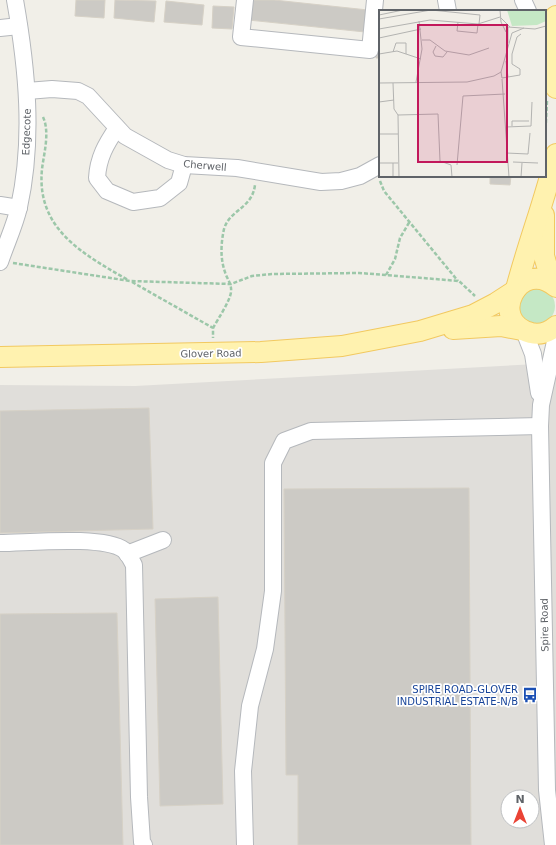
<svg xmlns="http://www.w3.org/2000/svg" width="556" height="845" font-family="'DejaVu Sans',sans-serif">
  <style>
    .industrial { fill: #e0deda; fill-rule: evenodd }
    .green { fill: #c5e8c5 }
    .building { fill: #cccac5; stroke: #d6d1c6 }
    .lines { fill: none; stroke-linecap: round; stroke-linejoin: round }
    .minor-casing { stroke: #b5b8bc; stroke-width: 18 }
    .major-casing { stroke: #f2c960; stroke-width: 22 }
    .path { stroke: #9cc7a9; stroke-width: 2.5; stroke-dasharray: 4 2; stroke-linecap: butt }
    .minor { stroke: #fff; stroke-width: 16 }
    .major { stroke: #fff2af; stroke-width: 20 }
    .labels { text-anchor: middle; stroke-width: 3.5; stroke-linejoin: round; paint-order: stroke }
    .street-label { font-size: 10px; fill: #5f6368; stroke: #fff }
    .transit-label { font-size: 10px; fill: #164399; stroke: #fff; text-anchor: end }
    .inset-road { fill: none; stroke: #b3b3b1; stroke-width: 1 }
    .view { fill: #c2185b; fill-opacity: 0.15; stroke: #c2185b; stroke-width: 2 }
    .inset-edge { fill: none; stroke: #5f6368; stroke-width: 2 }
  </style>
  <rect width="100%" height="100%" fill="#f1efe8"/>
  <path class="industrial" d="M 556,363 L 556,845 L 0,845 L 0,385 L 135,386 ZM 508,797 L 532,797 L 532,821 L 508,821 Z"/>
  <circle class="green" cx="537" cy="306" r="18"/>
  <g class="building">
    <path d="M 76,0 L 105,0 L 104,18 L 75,16 Z"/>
    <path d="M 115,0 L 156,1 L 154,22 L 114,18 Z"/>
    <path d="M 250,0 L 274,0 L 368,10 L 365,32 L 248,20 Z"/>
    <path d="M 166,1 L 204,5 L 202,25 L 164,22 Z"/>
    <path d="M 213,6 L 234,7 L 232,29 L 212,28 Z"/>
    <path d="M 380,19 L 380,58 L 376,58 Z"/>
    <path d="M 490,176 L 511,176 L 510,185 L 490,184 Z"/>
    <path d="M 149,408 L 153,529 L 0,533 L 0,411 Z"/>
    <path d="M 469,488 L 471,845 L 298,845 L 298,775 L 286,775 L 284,489 Z"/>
    <path d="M 218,597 L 223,804 L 160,806 L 155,599 Z"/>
    <path d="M 117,613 L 123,845 L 0,845 L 0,614 Z"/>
  </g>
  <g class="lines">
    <g class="minor-casing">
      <g id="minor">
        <path d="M 245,0 L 241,37 L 370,50 L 375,0"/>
        <path d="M 446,0 L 448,11"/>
        <path d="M 523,0 L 528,11"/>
        <path d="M 0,28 L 19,26"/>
        <path d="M 27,91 L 52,89 L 78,91 L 88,96 L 125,136 L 168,160 L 184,165 L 237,168 L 321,182 L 341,181 L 360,176 L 380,165"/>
        <path d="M 117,128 C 106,144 98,158 97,178 L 107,191 L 133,202 L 160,198 L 179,183 L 184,165"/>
        <path d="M 0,205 L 19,208"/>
        <path d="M 0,262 C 6,244 15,225 19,207 C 34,139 27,68 15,0"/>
        <path d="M 524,331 L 533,354 L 539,393"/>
        <path d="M 0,543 C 27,543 103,535 124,550 C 128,553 131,560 134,565 L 139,797 L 142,842 L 144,845"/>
        <path d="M 127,554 L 163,540"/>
        <path d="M 245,845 L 243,771 L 250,706 L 265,649 L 273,591 L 273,463 L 284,441 L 311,431 L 540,426"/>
        <path d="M 553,845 L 547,790 L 540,426 L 541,405 L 556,337"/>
      </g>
    </g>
    <g class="major-casing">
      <g id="major">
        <path d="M 556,16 C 540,30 554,68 556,88"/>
        <path d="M 544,215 L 544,256 L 552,283"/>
        <path d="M 556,287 C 520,256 486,321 531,333 C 540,335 549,332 556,326"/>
        <path d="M 516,289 C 528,243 545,200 556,154"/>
        <path d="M 453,329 L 501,326 L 522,330"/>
        <path d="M 0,357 L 261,352 L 342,346 L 420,331 L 473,315 L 496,303 L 513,292"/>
      </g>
    </g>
    <g class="path">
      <path d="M 43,117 C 50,132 44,153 42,169 C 36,229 83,254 128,280"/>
      <path d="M 545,141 L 547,101"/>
      <path d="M 380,181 L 384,191 L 458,281"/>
      <path d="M 13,263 L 130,281 L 231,284 L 252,276 L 272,274 L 359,273 L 386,275 L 459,281 L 475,296"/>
      <path d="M 386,275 L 395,259 L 400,238 L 410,221"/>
      <path d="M 132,282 L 213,328 L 213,338"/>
      <path d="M 213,328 C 218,319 230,301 231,292 C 232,284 227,279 225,272 C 220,258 221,243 224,229 C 230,209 252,209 255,185"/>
    </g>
    <use href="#minor" class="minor"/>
    <use href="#major" class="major"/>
  </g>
  <defs>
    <g id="bus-bare" transform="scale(1.2)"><path d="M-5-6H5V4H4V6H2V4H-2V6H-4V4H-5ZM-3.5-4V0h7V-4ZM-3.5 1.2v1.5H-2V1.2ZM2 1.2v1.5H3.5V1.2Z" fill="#1a4fb4" stroke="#fff" stroke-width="2.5" paint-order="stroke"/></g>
  </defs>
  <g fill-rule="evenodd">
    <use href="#bus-bare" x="530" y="695"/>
  </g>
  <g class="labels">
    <g class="street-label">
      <text transform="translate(26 132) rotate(-88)" y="4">Edgecote</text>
      <text transform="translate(205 165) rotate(5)" y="4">Cherwell</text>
      <text transform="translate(211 353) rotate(-1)" y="4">Glover Road</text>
      <text transform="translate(544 625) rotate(-91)" y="4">Spire Road</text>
    </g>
    <g class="transit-label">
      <text x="518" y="693">SPIRE ROAD-GLOVER<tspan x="518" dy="12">INDUSTRIAL ESTATE-N/B</tspan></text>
    </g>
  </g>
  <g transform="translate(379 10)">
    <rect width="167" height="167" fill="#f1efe8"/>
    <path d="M 128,0 L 167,0 L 167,11 L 158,15 L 133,16 Z" fill="#c5e8c5"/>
    <path class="inset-road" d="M 121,0 L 122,12 L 127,22M 0,5 L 24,0M 122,8 L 131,17M 0,9 L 52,0 L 101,5 L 100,14M 79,12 L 78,21 L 98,23 L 99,14M 0,19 L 51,10 L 99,14 L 121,7M 0,28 L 42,19M 43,30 L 51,30 L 66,41 L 90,45 L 110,38M 129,33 L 129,17 L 156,19 L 167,16M 57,36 L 54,42 L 56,46 L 64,47 L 68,42M 14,42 L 17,33 L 27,33 L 27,44M 0,44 L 18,41 L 42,49M 122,62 L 123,68 L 129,67 L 127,51M 129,67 L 141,65 L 141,59 L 133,54 L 133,44 L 138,27 L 142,24M 123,69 L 130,167M 37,72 L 43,39 L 40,11M 0,73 L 88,72 L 115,66 L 122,62 L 133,23 L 145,18M 14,73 L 15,99 L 19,105 L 20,167M 0,92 L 15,90M 19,105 L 59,104 L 61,151 L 72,155 L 73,167M 133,116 L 133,111 L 150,111M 127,117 L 152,116 L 153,92M 0,124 L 19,124M 127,143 L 149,144 L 151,123M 134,152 L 159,153M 0,153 L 19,153M 14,153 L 14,167M 78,155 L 84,86 L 126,84M 142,167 L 143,153"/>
    <path class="view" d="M 39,15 L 128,15 L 128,152 L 39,152 Z"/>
    <rect width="167" height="167" class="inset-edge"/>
  </g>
  <g transform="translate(520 809)"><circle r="19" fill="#ffffff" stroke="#bfc1c3"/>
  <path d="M0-3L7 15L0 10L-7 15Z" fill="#ea4335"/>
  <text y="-6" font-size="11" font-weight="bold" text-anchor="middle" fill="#5f6368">N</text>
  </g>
</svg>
